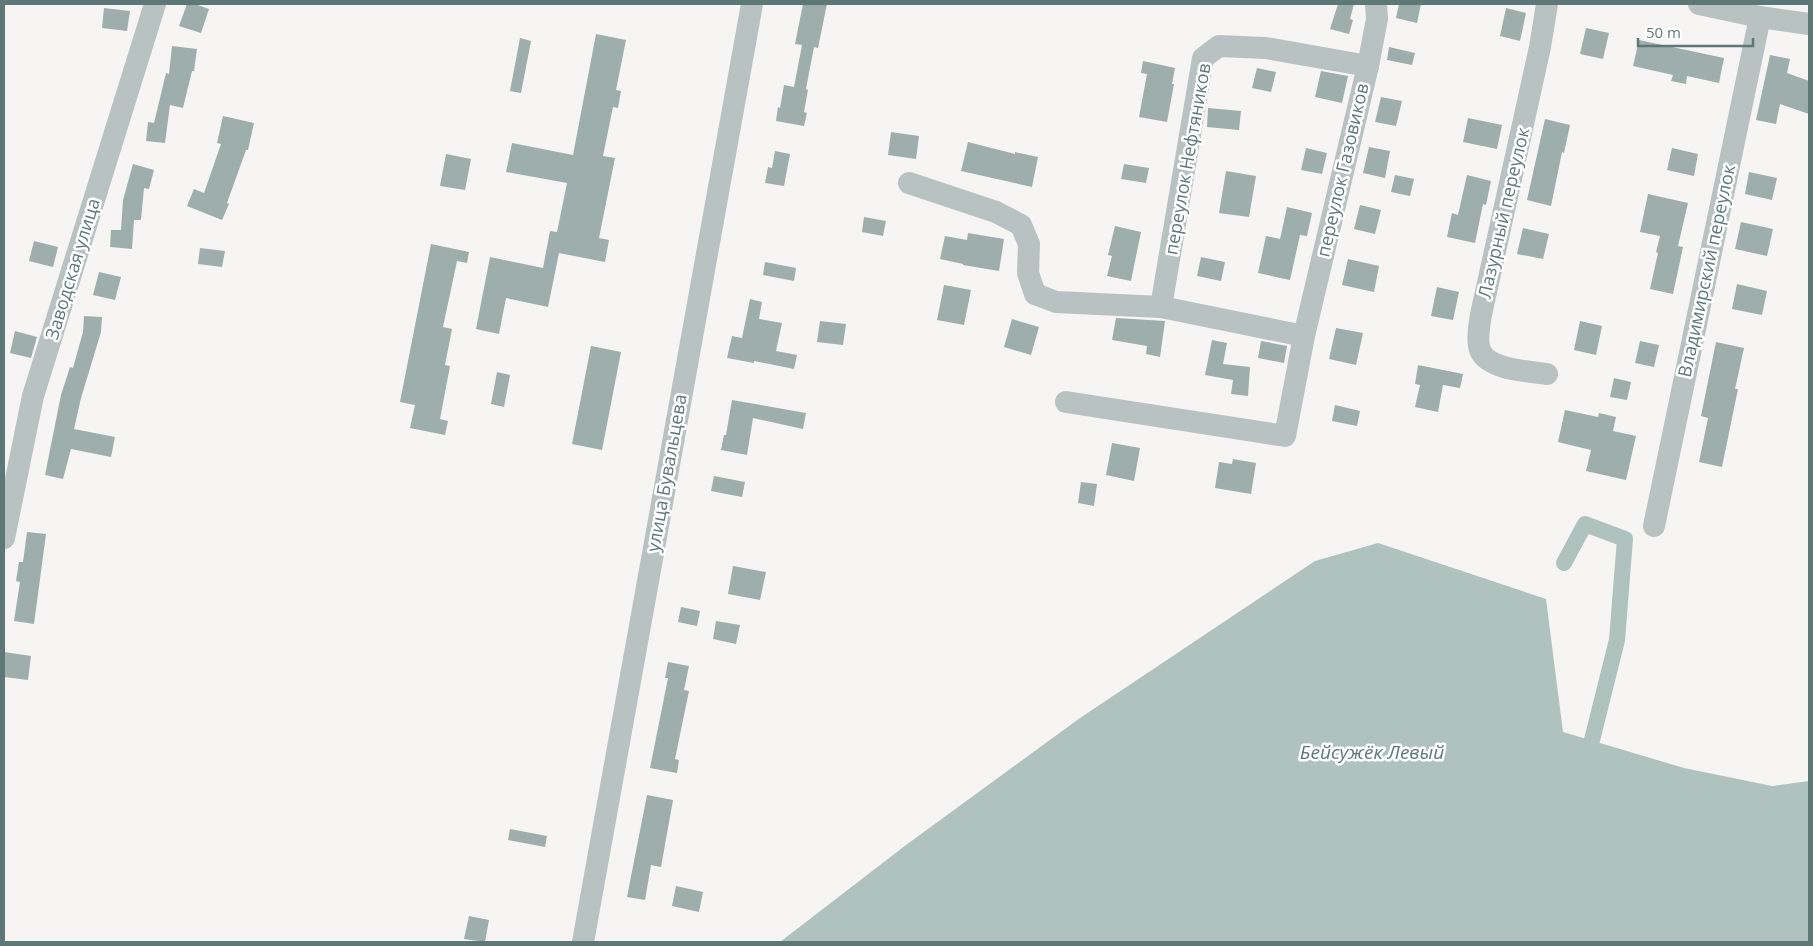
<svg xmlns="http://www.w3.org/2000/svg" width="1813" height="946" font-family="'Open Sans',sans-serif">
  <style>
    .water { fill: #afc2be }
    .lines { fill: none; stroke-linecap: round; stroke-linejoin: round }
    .canal { stroke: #afc2be; stroke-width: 16 }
    .building { fill: #9eaead }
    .minor { stroke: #b9c2c2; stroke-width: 22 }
    .labels { text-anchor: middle; stroke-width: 5; stroke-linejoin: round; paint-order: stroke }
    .street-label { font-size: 18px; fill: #5e7878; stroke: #fff }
    .water-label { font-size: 19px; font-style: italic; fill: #5e7873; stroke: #fff }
  </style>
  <rect width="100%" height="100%" fill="#f6f5f3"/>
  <path class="water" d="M 1378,543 L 1546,599 L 1563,732 L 1684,768 L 1772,786 L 1809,781 L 1809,942 L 780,942 L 906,845 L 1080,718 L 1315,561 Z"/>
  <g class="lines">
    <path class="canal" d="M 1564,563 L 1585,524 L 1625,539 L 1617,640 L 1592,740"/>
  </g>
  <g class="building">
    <path d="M 187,4 L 195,4 L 209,9 L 201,33 L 179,26 Z"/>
    <path d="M 803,4 L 827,4 L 818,48 L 814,47 L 806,89 L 808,90 L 804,112 L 807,113 L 804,126 L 776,121 L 778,107 L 780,108 L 784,85 L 794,87 L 802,45 L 795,44 Z"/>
    <path d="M 1338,4 L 1354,4 L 1350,19 L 1353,20 L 1349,34 L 1330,29 Z"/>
    <path d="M 1399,4 L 1421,4 L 1417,23 L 1396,18 Z"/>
    <path d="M 104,8 L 130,11 L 127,31 L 102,28 Z"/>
    <path d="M 1506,8 L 1526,13 L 1520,41 L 1500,36 Z"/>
    <path d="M 1586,28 L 1609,33 L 1603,59 L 1580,54 Z"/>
    <path d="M 596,34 L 626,40 L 616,90 L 621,91 L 618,108 L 613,107 L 603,156 L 615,158 L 599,238 L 609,240 L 605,262 L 559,253 L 548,307 L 506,298 L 499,334 L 476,329 L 490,257 L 543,268 L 550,231 L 557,232 L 567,183 L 506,172 L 512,143 L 573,155 Z"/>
    <path d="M 520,38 L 531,41 L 521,93 L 510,91 Z"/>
    <path d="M 1639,40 L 1724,58 L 1719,83 L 1687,76 L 1686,84 L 1671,81 L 1673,75 L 1633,66 Z"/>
    <path d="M 172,46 L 197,49 L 194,71 L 192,71 L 183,108 L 170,105 L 165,143 L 146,141 L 148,122 L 154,123 L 166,73 L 169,74 Z"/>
    <path d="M 1389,47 L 1415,53 L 1412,65 L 1387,60 Z"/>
    <path d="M 1770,55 L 1790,59 L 1787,73 L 1809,81 L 1809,114 L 1780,104 L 1776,124 L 1756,120 Z"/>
    <path d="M 1143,61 L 1175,68 L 1172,84 L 1174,84 L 1167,122 L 1139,117 L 1147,74 L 1141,73 Z"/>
    <path d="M 1257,68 L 1276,72 L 1271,92 L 1252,88 Z"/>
    <path d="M 1321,71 L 1348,76 L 1342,103 L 1315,97 Z"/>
    <path d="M 1381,97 L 1402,101 L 1396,126 L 1375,122 Z"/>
    <path d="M 1208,108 L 1241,111 L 1239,130 L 1207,127 Z"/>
    <path d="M 223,116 L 254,123 L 248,150 L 246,150 L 227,203 L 229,204 L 222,220 L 187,206 L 194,189 L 204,193 L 221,144 L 217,143 Z"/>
    <path d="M 1468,118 L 1502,125 L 1497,149 L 1463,142 Z"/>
    <path d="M 1545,119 L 1570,125 L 1564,153 L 1562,152 L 1551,206 L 1527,200 Z"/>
    <path d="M 891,132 L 919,136 L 916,159 L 888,155 Z"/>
    <path d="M 968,142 L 1015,154 L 1015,152 L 1038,157 L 1032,187 L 961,171 Z"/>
    <path d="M 1369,147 L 1390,151 L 1385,178 L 1363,173 Z"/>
    <path d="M 1306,148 L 1327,153 L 1322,174 L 1301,170 Z"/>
    <path d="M 1672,148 L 1698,154 L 1694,176 L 1667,170 Z"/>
    <path d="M 775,151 L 790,154 L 784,186 L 765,183 L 768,167 L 772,168 Z"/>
    <path d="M 446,154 L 471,159 L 465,190 L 440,186 Z"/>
    <path d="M 133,164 L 154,170 L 149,189 L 144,188 L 141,220 L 134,220 L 132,249 L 110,247 L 111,230 L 121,230 L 123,200 Z"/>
    <path d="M 1124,164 L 1149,168 L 1146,183 L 1121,179 Z"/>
    <path d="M 1226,171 L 1256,176 L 1249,217 L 1219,213 Z"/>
    <path d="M 1749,172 L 1777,178 L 1772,200 L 1745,194 Z"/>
    <path d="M 1395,175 L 1414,179 L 1410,196 L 1391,192 Z"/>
    <path d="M 1467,175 L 1491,181 L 1486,205 L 1483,204 L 1475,243 L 1447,237 L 1452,213 L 1458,215 Z"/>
    <path d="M 1648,194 L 1688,203 L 1678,246 L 1683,247 L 1673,294 L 1650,289 L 1658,253 L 1656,252 L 1660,236 L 1640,232 Z"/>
    <path d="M 1360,205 L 1381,210 L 1375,234 L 1354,229 Z"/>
    <path d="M 1287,207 L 1312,213 L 1307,236 L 1300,235 L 1290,280 L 1258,273 L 1266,236 L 1280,239 Z"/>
    <path d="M 864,217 L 886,221 L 883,236 L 862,232 Z"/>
    <path d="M 1741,222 L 1773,229 L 1767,256 L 1735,249 Z"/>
    <path d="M 1115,226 L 1141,232 L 1131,281 L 1107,276 L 1112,256 L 1108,255 Z"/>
    <path d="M 1523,228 L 1549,234 L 1543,259 L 1517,254 Z"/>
    <path d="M 968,233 L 1004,239 L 999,271 L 963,265 L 963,264 L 940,259 L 945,236 L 967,240 Z"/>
    <path d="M 34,241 L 58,247 L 53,267 L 29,261 Z"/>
    <path d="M 431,244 L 469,252 L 467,263 L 457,261 L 443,327 L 452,329 L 445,365 L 450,366 L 440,419 L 448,421 L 445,435 L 410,428 L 415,405 L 400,402 Z"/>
    <path d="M 200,248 L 225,251 L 222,267 L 198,264 Z"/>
    <path d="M 1201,257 L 1225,262 L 1221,281 L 1197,276 Z"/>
    <path d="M 1348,259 L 1379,266 L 1374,292 L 1342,285 Z"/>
    <path d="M 765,262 L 796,268 L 794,281 L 763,275 Z"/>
    <path d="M 99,272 L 121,277 L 115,300 L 93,295 Z"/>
    <path d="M 1737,284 L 1767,291 L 1762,315 L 1732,309 Z"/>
    <path d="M 944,285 L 971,290 L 964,325 L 937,320 Z"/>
    <path d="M 1437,287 L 1459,292 L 1453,320 L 1431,316 Z"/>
    <path d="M 750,299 L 762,302 L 759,319 L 782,323 L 776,351 L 797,355 L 794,369 L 754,361 L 754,363 L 727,358 L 732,336 L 742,338 Z"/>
    <path d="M 84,316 L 102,317 L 101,332 L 81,398 L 74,429 L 115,437 L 111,457 L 71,449 L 63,479 L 45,475 L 61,395 L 70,367 L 73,368 L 83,332 Z"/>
    <path d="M 1116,318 L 1165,321 L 1160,357 L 1146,354 L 1147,346 L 1112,340 Z"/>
    <path d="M 1012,319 L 1039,327 L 1031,355 L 1004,347 Z"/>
    <path d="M 820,321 L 846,324 L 843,345 L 817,342 Z"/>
    <path d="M 1580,321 L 1602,326 L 1596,355 L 1574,350 Z"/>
    <path d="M 1336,328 L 1363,333 L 1356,365 L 1329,359 Z"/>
    <path d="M 15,331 L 37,337 L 31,358 L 10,353 Z"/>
    <path d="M 1212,340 L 1227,343 L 1223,364 L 1250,367 L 1248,396 L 1231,394 L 1233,380 L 1205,375 Z"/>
    <path d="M 1261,341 L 1287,346 L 1284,363 L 1258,358 Z"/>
    <path d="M 1640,341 L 1659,345 L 1654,367 L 1635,363 Z"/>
    <path d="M 1716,342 L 1744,348 L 1735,389 L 1738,389 L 1722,467 L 1699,462 L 1708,418 L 1701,416 Z"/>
    <path d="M 591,346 L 621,352 L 602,450 L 572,444 Z"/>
    <path d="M 1418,365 L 1463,374 L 1460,388 L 1443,385 L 1438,412 L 1415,407 L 1420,385 L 1415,384 Z"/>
    <path d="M 497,372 L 510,375 L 504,407 L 491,404 Z"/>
    <path d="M 1614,378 L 1631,382 L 1627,400 L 1610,397 Z"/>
    <path d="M 732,400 L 806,413 L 803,429 L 753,418 L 747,455 L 721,450 L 724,435 L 726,435 Z"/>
    <path d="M 1335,405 L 1360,411 L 1357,426 L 1332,421 Z"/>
    <path d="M 1565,410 L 1598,417 L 1599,413 L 1616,417 L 1613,431 L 1636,436 L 1626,480 L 1586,471 L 1591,450 L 1558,442 Z"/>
    <path d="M 1112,443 L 1140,448 L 1134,481 L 1106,475 Z"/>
    <path d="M 1233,459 L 1256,463 L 1251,494 L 1215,488 L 1219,462 L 1232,464 Z"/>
    <path d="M 714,476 L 745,482 L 742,497 L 711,491 Z"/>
    <path d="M 1081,482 L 1097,484 L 1094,506 L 1078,503 Z"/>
    <path d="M 27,532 L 46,534 L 34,624 L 14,621 L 20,582 L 16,581 L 19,562 L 23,562 Z"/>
    <path d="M 733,566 L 766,572 L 760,600 L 728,594 Z"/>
    <path d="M 681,607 L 700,611 L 697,626 L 678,622 Z"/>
    <path d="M 716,621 L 740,625 L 736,644 L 713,639 Z"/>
    <path d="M 4,652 L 31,656 L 28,680 L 4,677 Z"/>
    <path d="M 668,662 L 689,666 L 684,690 L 689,691 L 675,759 L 679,760 L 677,773 L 650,768 L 668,678 L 665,678 Z"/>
    <path d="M 647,795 L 673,800 L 661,867 L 651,865 L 645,900 L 627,897 Z"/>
    <path d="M 510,829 L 547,836 L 545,847 L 508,840 Z"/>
    <path d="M 676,886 L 703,892 L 699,912 L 672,906 Z"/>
    <path d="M 469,916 L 489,920 L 485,942 L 464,939 Z"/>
  </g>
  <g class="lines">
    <g class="minor">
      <path d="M 1699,4 L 1760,17 L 1809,24"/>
      <path d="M 909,183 L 996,212 L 1021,225 L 1029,244 L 1028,273 L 1035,294 L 1056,302 L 1161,307 L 1304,336"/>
      <path d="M 1161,307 L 1203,58 L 1219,46 L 1266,48 L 1368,66"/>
      <path d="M 1547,374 C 1528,371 1488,370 1480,350 C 1475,337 1483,305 1486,292 L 1540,47 L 1547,4"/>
      <path d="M 1066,402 L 1285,436 L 1304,336 L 1368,66 L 1377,19 L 1376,4"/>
      <path d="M 1654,526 L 1760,17"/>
      <path d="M 4,538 L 33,396 L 155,4"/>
      <path d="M 583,942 L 752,4"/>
    </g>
  </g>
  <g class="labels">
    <g class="street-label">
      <text transform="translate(1188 159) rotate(-80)" y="6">переулок Нефтяников</text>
      <text transform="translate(1343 170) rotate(-77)" y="6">переулок Газовиков</text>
      <text transform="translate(1504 213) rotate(-77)" y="6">Лазурный переулок</text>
      <text transform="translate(73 269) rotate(-73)" y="6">Заводская улица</text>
      <text transform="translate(1707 271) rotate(-78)" y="6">Владимирский переулок</text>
      <text transform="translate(667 473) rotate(-80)" y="6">улица Бувальцева</text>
    </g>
    <g class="water-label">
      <text x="1372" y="759">Бейсужёк Левый</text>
    </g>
  </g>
  <rect width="1813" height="946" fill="none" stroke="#5e7878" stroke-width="10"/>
  <path d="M1638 38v8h115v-8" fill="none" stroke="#5e7878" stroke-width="2.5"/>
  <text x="1646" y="38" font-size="15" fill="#5e7878" stroke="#ffffff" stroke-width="4" paint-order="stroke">50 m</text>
</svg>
